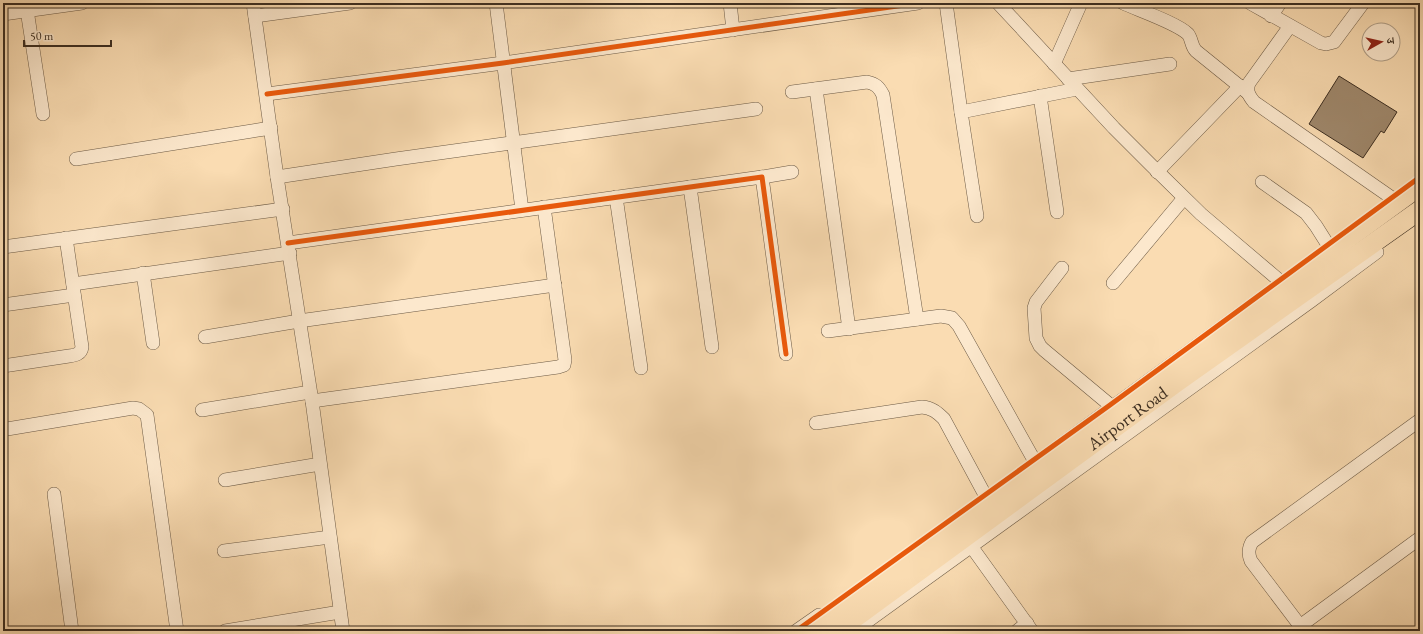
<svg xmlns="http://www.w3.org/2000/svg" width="1423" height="634" font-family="'EB Garamond','Noto Serif Devanagari',serif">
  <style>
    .building { fill: #9f886c; stroke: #3c2e21 }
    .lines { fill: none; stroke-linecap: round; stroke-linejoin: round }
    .minor-casing { stroke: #6c5a45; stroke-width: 14 }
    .highway-casing { stroke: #3c2e21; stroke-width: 20 }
    .minor { stroke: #fce8cd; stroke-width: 13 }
    .highway { stroke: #fadcb2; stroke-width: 19 }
    .cycleway-casing { stroke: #fce8cd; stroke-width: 8 }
    .cycleway { stroke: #e8590c; stroke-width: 5 }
    .labels { text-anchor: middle; stroke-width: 3.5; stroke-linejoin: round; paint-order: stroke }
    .street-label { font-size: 18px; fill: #3c2e21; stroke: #fce8cd }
  </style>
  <rect width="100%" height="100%" fill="#fadcb2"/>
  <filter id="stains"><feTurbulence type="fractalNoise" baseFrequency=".005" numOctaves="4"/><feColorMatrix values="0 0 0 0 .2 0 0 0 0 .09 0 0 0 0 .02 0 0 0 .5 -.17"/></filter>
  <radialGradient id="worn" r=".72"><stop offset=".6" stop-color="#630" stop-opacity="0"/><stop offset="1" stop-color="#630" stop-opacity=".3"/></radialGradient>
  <path class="building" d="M 1339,76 L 1397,112 L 1384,133 L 1381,131 L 1363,158 L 1309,124 Z"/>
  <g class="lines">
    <g class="minor-casing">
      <g id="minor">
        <path d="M 253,3 L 277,177 L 312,401 L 343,631"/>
        <path d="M 496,3 L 522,210"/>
        <path d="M 730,3 L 733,30"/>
        <path d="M 946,3 L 961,112"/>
        <path d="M 998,3 L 1114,128 L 1151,165 L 1201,214 L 1280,281"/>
        <path d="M 1123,3 C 1138,10 1177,23 1188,34 C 1192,39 1191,46 1196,51 L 1248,93"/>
        <path d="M 1250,3 L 1321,43 L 1326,44 L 1334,42 L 1363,3"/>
        <path d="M 27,10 L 43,114"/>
        <path d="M 3,14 L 82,3"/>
        <path d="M 255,16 L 350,3"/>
        <path d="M 1271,16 L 1280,3"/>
        <path d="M 1290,26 L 1249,83 C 1246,91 1249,96 1254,102 L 1392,198"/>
        <path d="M 1054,64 L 1081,3"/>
        <path d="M 1068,79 L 1170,64"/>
        <path d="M 816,89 L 849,329"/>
        <path d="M 792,92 L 867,82 C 876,84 879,87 883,95 L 917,319"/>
        <path d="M 267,94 L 503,63 L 918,3"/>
        <path d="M 1040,96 L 1057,212"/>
        <path d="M 76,159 L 271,128"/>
        <path d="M 1157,172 L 1240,86"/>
        <path d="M 277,177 L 396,159 L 756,109"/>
        <path d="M 762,177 L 792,172"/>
        <path d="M 1262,182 L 1306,213 L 1316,226 L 1328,245"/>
        <path d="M 690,187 L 712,347"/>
        <path d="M 616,197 L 641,368"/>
        <path d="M 977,216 L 961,112 L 1077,89"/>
        <path d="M 288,243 L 762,177 L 786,354"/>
        <path d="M 3,247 L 283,209"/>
        <path d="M 1062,268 L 1036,302 L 1034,308 L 1036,338 L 1040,346 L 1044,350 L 1110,405"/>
        <path d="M 143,273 L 153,343"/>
        <path d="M 1113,283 L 1184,198"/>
        <path d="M 73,284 L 290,253"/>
        <path d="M 3,305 L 74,295"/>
        <path d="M 828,331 L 941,316 L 952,318 L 959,326 L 1034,460"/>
        <path d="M 205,337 L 299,321 L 555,285"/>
        <path d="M 3,366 L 69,356 C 76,355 81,354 82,347 L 66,238"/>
        <path d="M 312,401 L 558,367 L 564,365 L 565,360 L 544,207"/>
        <path d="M 202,410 L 310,392"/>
        <path d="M 816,423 L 922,407 C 932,408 937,412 944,419 L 985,495"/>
        <path d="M 7,429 L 133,408 L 139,409 L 147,415 L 177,631"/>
        <path d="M 225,480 L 320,464"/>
        <path d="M 54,494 L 72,631"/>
        <path d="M 971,546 L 1032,631"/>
        <path d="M 224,551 L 330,537"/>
        <path d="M 1300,626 L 1420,538"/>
        <path d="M 225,631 L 340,612"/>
        <path d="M 796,631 L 819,615"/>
        <path d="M 854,631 L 1311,301 L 1377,252"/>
        <path d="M 1017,631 L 1027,623"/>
        <path d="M 1304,631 L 1251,561 C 1248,554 1248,549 1252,542 L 1420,420"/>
      </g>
    </g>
    <g class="highway-casing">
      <g id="highway">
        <path d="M 811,631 L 1420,186"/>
        <path id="s1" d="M 837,631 L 1177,382 L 1420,210"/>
      </g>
    </g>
    <use href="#minor" class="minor"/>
    <use href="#highway" class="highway"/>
    <g class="cycleway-casing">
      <g id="cycleway">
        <path d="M 267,94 L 503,63 L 918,3"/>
        <path d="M 288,243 L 762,177 L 786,354"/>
        <path d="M 796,631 L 1110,405 L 1420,177"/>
      </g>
    </g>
    <use href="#cycleway" class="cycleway"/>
  </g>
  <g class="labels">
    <g class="street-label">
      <text dy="6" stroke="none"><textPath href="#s1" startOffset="360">Airport Road</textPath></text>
    </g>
  </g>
  <rect width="1423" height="634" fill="none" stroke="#fadcb2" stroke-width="16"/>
  <rect x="4" y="4" width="1415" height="626" fill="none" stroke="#3c2e21" stroke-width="2"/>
  <rect x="8" y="8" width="1407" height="618" fill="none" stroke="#3c2e21"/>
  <g transform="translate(1381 42) rotate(82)"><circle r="19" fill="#fce8cd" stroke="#af9e88"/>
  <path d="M0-3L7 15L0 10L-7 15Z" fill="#8f2418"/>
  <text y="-6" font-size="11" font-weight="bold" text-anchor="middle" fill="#3c2e21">उ</text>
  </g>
  <path d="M24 40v6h87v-6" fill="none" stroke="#3c2e21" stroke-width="2"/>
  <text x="30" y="40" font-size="12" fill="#3c2e21" stroke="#fce8cd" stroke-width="3" paint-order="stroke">50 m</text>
  <rect width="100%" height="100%" filter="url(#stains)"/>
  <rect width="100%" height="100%" fill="url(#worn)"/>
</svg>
